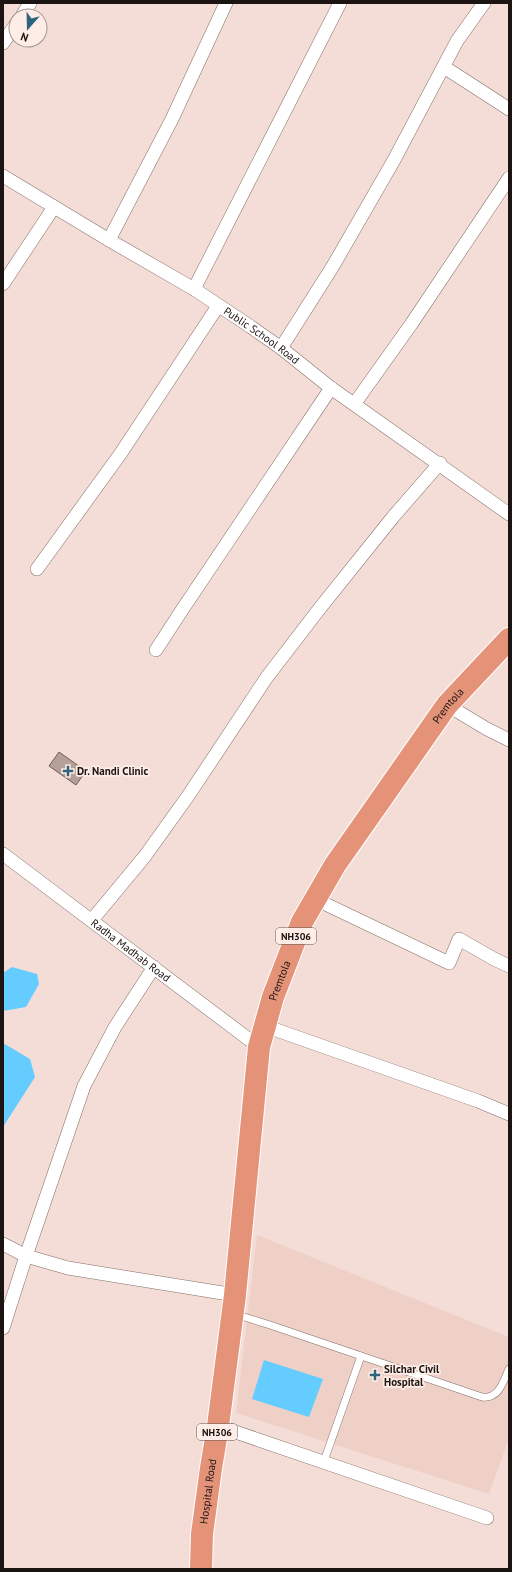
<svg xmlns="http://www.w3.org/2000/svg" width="512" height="1572" font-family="'PT Sans',sans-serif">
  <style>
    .built { fill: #efd0c6 }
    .water { fill: #64ccff }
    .building { fill: #b5a099; stroke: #705d57 }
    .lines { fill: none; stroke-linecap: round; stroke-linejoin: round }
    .service-casing { stroke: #836f68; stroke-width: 8 }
    .minor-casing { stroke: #836f68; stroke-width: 14 }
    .trunk-casing { stroke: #fff; stroke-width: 24 }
    .service { stroke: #fff; stroke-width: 7 }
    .minor { stroke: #fff; stroke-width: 13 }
    .trunk { stroke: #e49378; stroke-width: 22 }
    .poi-dot { fill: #2c647e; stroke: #feece6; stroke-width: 1.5 }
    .labels { text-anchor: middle; stroke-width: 3.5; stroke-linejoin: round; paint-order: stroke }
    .shield { fill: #feece6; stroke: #605552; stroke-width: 1 }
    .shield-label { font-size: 10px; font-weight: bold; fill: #1c1412 }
    .street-label { font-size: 11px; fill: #1c1412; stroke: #feece6 }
    .poi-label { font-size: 11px; font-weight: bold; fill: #1c1412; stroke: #feece6; text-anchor: start }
  </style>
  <rect width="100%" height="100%" fill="#f4ddd6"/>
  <path class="built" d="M 257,1235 L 509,1337 L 509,1438 L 489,1494 L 236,1413 Z"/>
  <g class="water">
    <path d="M 12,967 L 37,974 L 39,984 L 26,1007 L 3,1011 L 3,973 Z"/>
    <path d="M 3,1043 L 30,1059 L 35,1077 L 3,1127 Z"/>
    <path d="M 264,1360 L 323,1379 L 309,1417 L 252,1399 Z"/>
  </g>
  <path class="building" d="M 59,752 L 86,771 L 76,785 L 49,766 Z"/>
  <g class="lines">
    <g class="service-casing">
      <g id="service">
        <path d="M 235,1314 L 270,1325 L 482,1397 C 499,1399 503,1382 509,1369"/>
        <path d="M 324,1461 L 361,1356"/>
      </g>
    </g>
    <g class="minor-casing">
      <g id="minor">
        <path d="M 22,16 L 30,3"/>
        <path d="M 3,43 L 16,24"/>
        <path d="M 444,67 L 509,109"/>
        <path id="s1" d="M 3,176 L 109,240 L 194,289 L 251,327 L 281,348 L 331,388 L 509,514"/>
        <path d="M 109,240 L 172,119 L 226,3"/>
        <path d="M 3,284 L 54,207"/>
        <path d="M 194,289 L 340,3"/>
        <path d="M 281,348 L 333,266 L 394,160 L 457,41 L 484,3"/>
        <path d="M 355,403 L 412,323 L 509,178"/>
        <path d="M 37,569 L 121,453 L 218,306"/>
        <path d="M 156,650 L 182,610 L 331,388"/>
        <path d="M 447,705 L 487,729 L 509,740"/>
        <path id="s2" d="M 3,854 L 259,1047"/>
        <path d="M 315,899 L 449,963 L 459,939 L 494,959 L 509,966"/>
        <path d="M 92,920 L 145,856 L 188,796 L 267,677 L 320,608 L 393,517 L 440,463"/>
        <path d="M 265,1026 L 478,1101 L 509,1114"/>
        <path d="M 3,1244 L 26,1256 L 68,1268 L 235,1295"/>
        <path d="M 3,1328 L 26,1256 L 84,1086 L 115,1027 L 154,967"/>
        <path d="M 218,1426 L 487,1518"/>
      </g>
    </g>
    <g class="trunk-casing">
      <g id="trunk">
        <path id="s3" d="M 201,1569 L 202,1534 L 211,1468 L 218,1426 L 235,1295 L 259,1047 L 273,997 L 302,922 L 335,865 L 447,705 L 509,639"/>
      </g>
    </g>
    <use href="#service" class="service"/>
    <use href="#minor" class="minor"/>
    <use href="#trunk" class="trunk"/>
  </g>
  <g class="poi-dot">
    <path d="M66 765h4v4h4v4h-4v4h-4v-4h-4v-4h4z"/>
    <path d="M373 1369h4v4h4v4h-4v4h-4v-4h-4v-4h4z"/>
  </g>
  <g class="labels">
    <g class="shield">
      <rect x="276" y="928" width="40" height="16" rx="3"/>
      <rect x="197" y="1424" width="40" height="16" rx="3"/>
    </g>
    <g class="shield-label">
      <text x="296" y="940">NH306</text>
      <text x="217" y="1436">NH306</text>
    </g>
    <g class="street-label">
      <text dy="4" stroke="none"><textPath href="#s1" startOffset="304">Public School Road</textPath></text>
      <text dy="4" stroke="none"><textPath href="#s3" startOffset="919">Premtola</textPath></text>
      <text dy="4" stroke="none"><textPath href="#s2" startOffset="160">Radha Madhab Road</textPath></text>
      <text dy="4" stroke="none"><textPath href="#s3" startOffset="595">Premtola</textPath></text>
      <text dy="4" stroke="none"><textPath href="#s3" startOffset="78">Hospital Road</textPath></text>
    </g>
    <g class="poi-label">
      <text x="77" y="775">Dr. Nandi Clinic</text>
      <text x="384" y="1373">Silchar Civil<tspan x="384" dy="13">Hospital</tspan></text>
    </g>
  </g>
  <rect width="512" height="1572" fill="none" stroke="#1c1412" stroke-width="8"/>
  <g transform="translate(28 28) rotate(200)"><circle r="19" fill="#feece6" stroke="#a49691"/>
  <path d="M0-3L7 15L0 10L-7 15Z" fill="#2c647e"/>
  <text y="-6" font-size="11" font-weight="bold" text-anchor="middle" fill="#1c1412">N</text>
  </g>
</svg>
